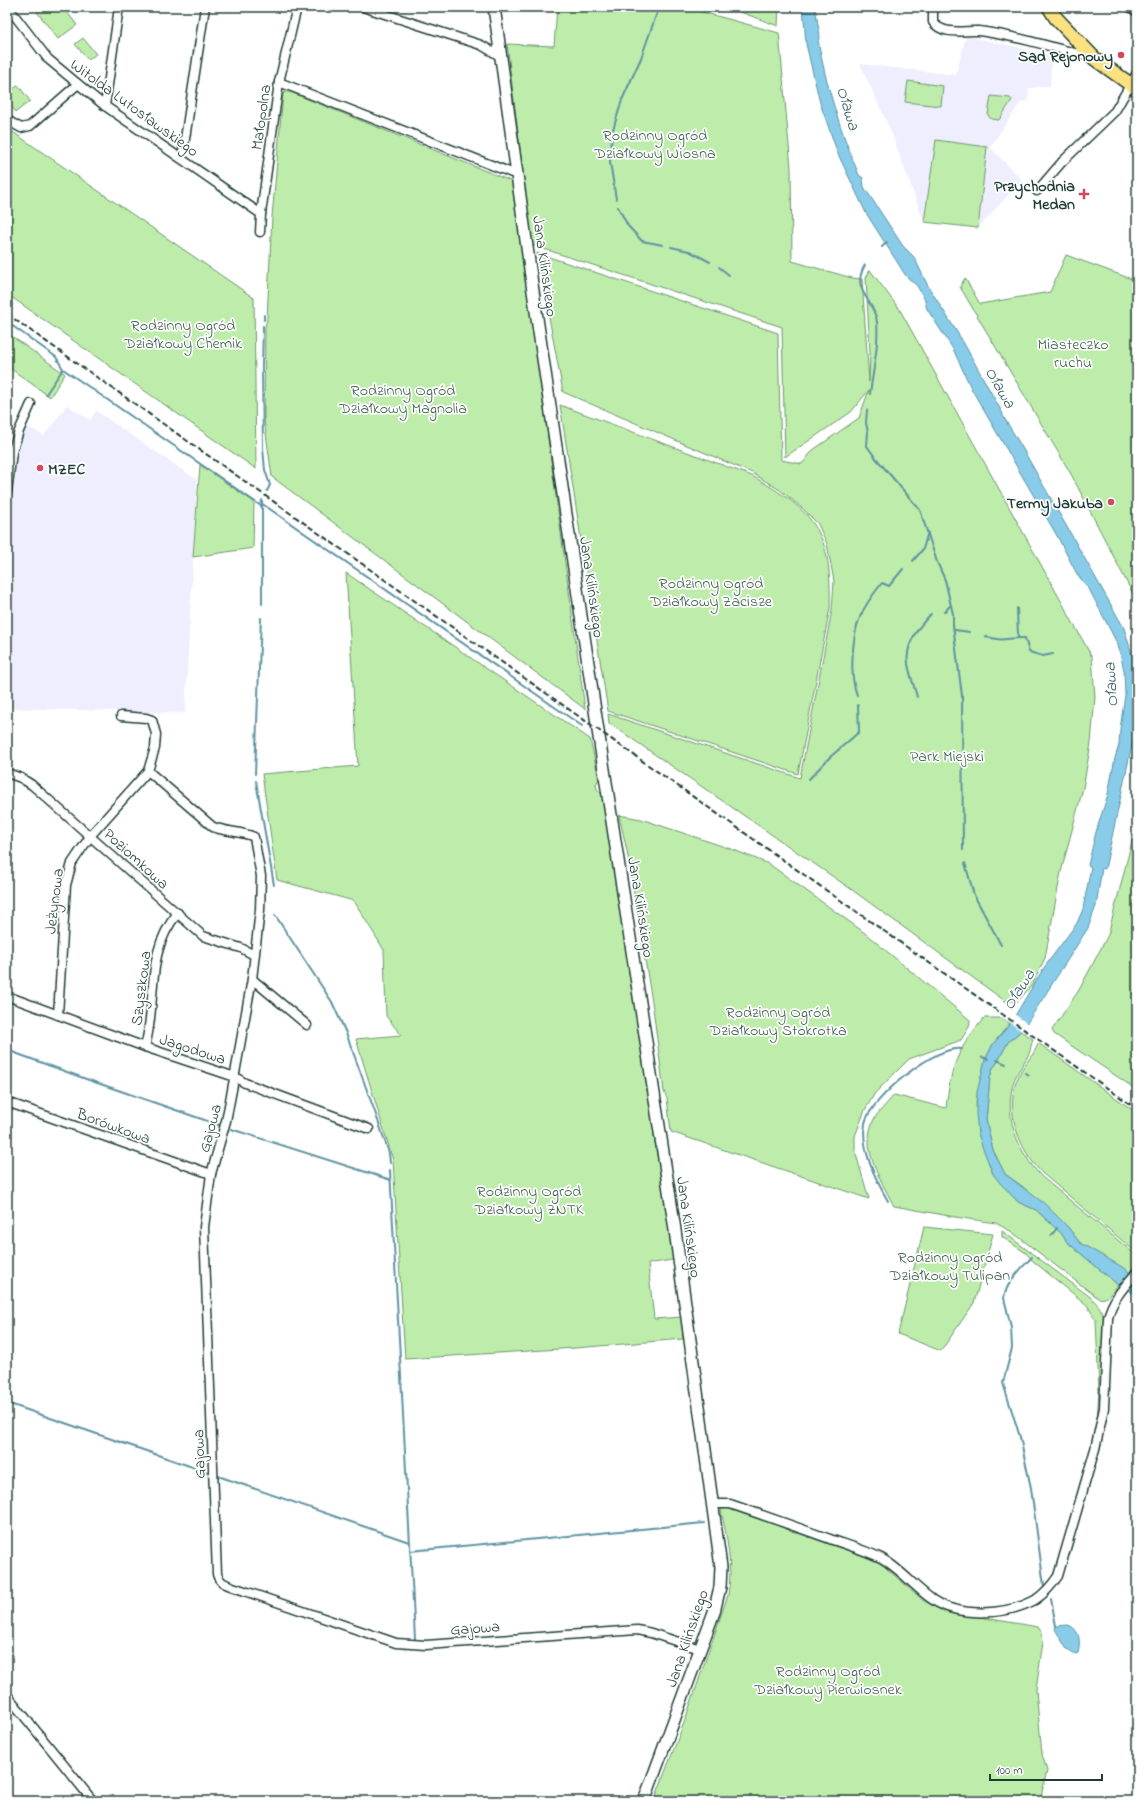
<svg xmlns="http://www.w3.org/2000/svg" width="1144" height="1808" font-family="'Indie Flower',sans-serif">
  <style>
    .built { fill: #eeeefe }
    .green { fill: #beedab; stroke: #6e9570 }
    .water { fill: #88ccea; stroke: #5e93a1 }
    .pier { fill: #fff }
    .lines { fill: none; stroke-linecap: round; stroke-linejoin: round }
    .stream { stroke: #5e93a1; stroke-width: 2 }
    .street-casing { stroke: #1f3d34; stroke-width: 11 }
    .secondary-casing { stroke: #1f3d34; stroke-width: 14 }
    .primary-casing { stroke: #1f3d34; stroke-width: 16 }
    .street { stroke: #fff; stroke-width: 8 }
    .secondary { stroke: #fff; stroke-width: 11 }
    .primary { stroke: #fbe180; stroke-width: 13 }
    .rail { stroke: #1f3d34; stroke-width: 2; stroke-dasharray: 6 3; stroke-linecap: butt }
    .poi-dot { fill: #d1495b; stroke: #fff; stroke-width: 1.5 }
    .labels { text-anchor: middle; stroke-width: 3.5; stroke-linejoin: round; paint-order: stroke }
    .poi-label { font-size: 16px; font-weight: bold; fill: #1f3d34; stroke: #fff; text-anchor: end }
    .street-label { font-size: 16px; fill: #1f3d34; stroke: #fff }
    .park-label { font-size: 16px; fill: #3f604c; stroke: #fff }
    .water-label { font-size: 17px; font-style: italic; fill: #396162; stroke: #fff }
  </style>
  <rect width="100%" height="100%" fill="#fff"/>
  <filter id="ink" filterUnits="userSpaceOnUse"><feTurbulence type="fractalNoise" baseFrequency=".025" numOctaves="2"/><feDisplacementMap in="SourceGraphic" scale="8" xChannelSelector="R" yChannelSelector="G"/><feConvolveMatrix kernelMatrix="1 2 1 2 8 2 1 2 1" color-interpolation-filters="sRGB"/></filter>
  <g filter="url(#ink)">
    <g class="built">
      <path d="M 966,36 L 1052,55 L 1050,86 L 1030,88 L 1028,90 L 1029,92 L 1028,101 L 1021,102 L 990,147 L 1022,180 L 978,228 L 924,222 L 890,129 L 860,64 L 956,75 Z"/>
      <path d="M 67,405 L 90,420 L 96,411 L 197,480 L 185,713 L 7,708 L 7,530 L 13,456 L 25,425 L 44,436 Z"/>
    </g>
    <g class="green">
      <path d="M 43,7 L 63,7 L 77,25 L 58,39 L 37,12 Z"/>
      <path d="M 557,7 L 684,7 L 779,33 L 791,168 L 792,261 L 852,278 L 862,279 L 869,382 L 870,353 L 866,278 L 870,270 L 900,310 L 1092,657 L 1095,697 L 1091,743 L 1083,788 L 1061,872 L 1045,958 L 1032,985 L 1018,1001 L 1005,1001 L 848,887 L 609,723 L 608,714 L 800,778 L 832,610 L 834,581 L 827,544 L 818,524 L 801,507 L 780,490 L 752,473 L 563,392 L 537,253 L 778,333 L 781,460 L 802,464 L 813,450 L 859,418 L 869,390 L 851,412 L 785,457 L 782,327 L 532,245 L 507,44 L 554,46 Z"/>
      <path d="M 727,7 L 779,7 L 778,26 Z"/>
      <path d="M 83,38 L 96,54 L 88,60 L 75,44 Z"/>
      <path d="M 908,81 L 943,86 L 941,106 L 905,102 Z"/>
      <path d="M 18,85 L 30,101 L 16,112 L 7,101 L 7,94 Z"/>
      <path d="M 285,92 L 290,92 L 513,182 L 585,709 L 272,477 L 264,419 L 265,327 L 267,319 L 272,217 L 283,94 Z"/>
      <path d="M 991,96 L 1010,98 L 1012,100 L 999,120 L 991,119 L 988,115 Z"/>
      <path d="M 7,128 L 254,298 L 256,469 L 7,294 Z"/>
      <path d="M 936,140 L 987,147 L 978,228 L 924,222 Z"/>
      <path d="M 1066,255 L 1137,281 L 1137,602 L 1071,474 L 960,287 L 965,278 L 980,304 L 1050,292 Z"/>
      <path d="M 7,333 L 65,374 L 50,397 L 7,366 Z"/>
      <path d="M 560,405 L 752,476 C 816,512 832,533 830,608 L 798,774 L 608,711 Z"/>
      <path d="M 200,465 L 254,502 L 253,548 L 193,557 Z"/>
      <path d="M 346,573 L 590,739 L 599,779 L 596,784 L 597,789 L 603,795 L 655,1120 L 654,1136 L 674,1255 L 672,1260 L 648,1264 L 654,1319 L 682,1317 L 683,1339 L 575,1348 L 405,1359 L 393,1160 L 356,1039 L 401,1035 L 386,1016 L 384,950 L 354,901 L 277,880 L 262,774 L 358,766 Z"/>
      <path d="M 619,815 L 641,819 L 734,850 L 769,864 L 861,930 L 970,1020 L 969,1027 L 961,1040 L 909,1059 L 875,1093 L 865,1110 L 855,1136 L 855,1151 L 869,1199 L 671,1132 L 667,1098 L 664,1092 L 653,1008 L 627,851 Z"/>
      <path d="M 1137,821 L 1137,1090 L 1054,1034 L 1052,1030 L 1079,990 L 1108,935 Z"/>
      <path d="M 984,1018 L 1000,1018 L 1010,1023 L 993,1044 L 985,1060 L 976,1101 L 978,1133 L 993,1174 L 1018,1202 L 1036,1210 L 1061,1233 L 1067,1242 L 1118,1285 C 1112,1292 1107,1301 1098,1298 L 1012,1232 L 996,1223 L 955,1217 L 894,1206 C 881,1180 859,1149 874,1119 C 879,1111 888,1103 894,1095 L 946,1108 C 951,1066 957,1050 984,1018 Z"/>
      <path d="M 1021,1031 L 1033,1039 C 1031,1044 1031,1049 1029,1054 C 1025,1062 1019,1069 1015,1078 C 1002,1114 1017,1151 1042,1177 L 1137,1256 L 1137,1264 L 1129,1272 L 1080,1243 L 1067,1226 L 1022,1186 L 1005,1174 L 993,1150 L 986,1120 L 990,1077 L 993,1068 L 997,1063 L 1008,1042 Z"/>
      <path d="M 1038,1043 L 1137,1113 L 1137,1253 L 1043,1174 C 1018,1149 1003,1108 1019,1075 C 1024,1063 1035,1055 1038,1043 Z"/>
      <path d="M 924,1227 L 993,1234 L 974,1303 L 941,1351 L 898,1334 Z"/>
      <path d="M 1002,1231 L 1089,1296 C 1099,1305 1104,1311 1104,1324 L 1101,1407 L 1097,1421 L 1099,1391 L 1096,1320 L 1087,1305 L 1033,1261 L 1026,1253 L 1002,1237 Z"/>
      <path d="M 725,1507 L 878,1561 L 924,1601 L 944,1611 L 1038,1627 L 1042,1633 L 1043,1642 L 1036,1690 L 1042,1754 L 1047,1771 L 1040,1801 L 654,1801 L 685,1720 L 728,1595 C 733,1567 727,1537 721,1510 Z"/>
    </g>
    <g class="water">
      <path d="M 803,7 L 815,7 L 820,36 L 818,40 C 826,86 841,132 859,175 L 863,178 L 864,187 L 903,246 L 914,257 L 928,286 L 962,340 L 1003,414 L 1003,416 L 1020,444 L 1124,628 L 1135,664 L 1137,712 L 1135,731 L 1105,869 L 1102,868 L 1096,906 L 1088,928 L 1029,1020 L 1021,1031 L 1008,1042 L 997,1063 L 993,1068 L 990,1077 L 986,1120 L 993,1150 L 1005,1174 L 1045,1204 L 1067,1226 L 1080,1243 L 1126,1269 L 1137,1282 L 1137,1295 L 1118,1285 L 1067,1242 L 1061,1233 L 1036,1210 L 1018,1202 L 1000,1183 L 993,1174 L 982,1146 L 978,1133 L 976,1114 L 977,1092 L 985,1060 L 993,1044 L 1010,1024 L 1043,969 L 1077,923 L 1083,909 L 1091,867 L 1088,865 L 1096,832 L 1108,794 L 1115,758 L 1119,745 L 1120,729 L 1125,695 L 1124,670 L 1118,645 L 1089,589 L 1077,574 L 1056,534 L 972,390 L 953,349 L 927,309 L 924,298 L 917,286 L 906,276 L 866,213 L 838,154 L 820,103 L 806,44 Z"/>
      <path d="M 1068,1625 C 1080,1629 1081,1642 1078,1653 L 1075,1654 L 1066,1648 L 1055,1629 L 1056,1626 Z"/>
    </g>
    <path class="pier" d="M 1014,1014 L 1028,1024 L 1023,1032 L 1009,1022 Z"/>
    <g class="lines">
      <g class="stream">
        <path d="M 616,199 L 610,162 L 612,133 L 622,100 L 641,58 L 659,7"/>
        <path d="M 618,207 L 628,226 L 642,241 L 663,245"/>
        <path d="M 671,247 L 689,251 L 710,262"/>
        <path d="M 882,247 L 887,242"/>
        <path d="M 865,265 C 850,290 874,299 877,322 C 879,346 873,370 870,394"/>
        <path d="M 719,267 L 729,275"/>
        <path d="M 264,320 L 264,315"/>
        <path d="M 7,322 L 56,357 L 63,369 L 261,506"/>
        <path d="M 263,326 L 262,367 L 263,448 L 265,470 L 270,485 L 267,491"/>
        <path d="M 46,394 L 63,369"/>
        <path d="M 867,410 L 866,423 L 868,432 L 867,446 L 875,457 L 920,510 L 937,562 L 945,580 L 953,614 L 953,625 L 962,696 L 963,850"/>
        <path d="M 262,500 L 262,604"/>
        <path d="M 261,503 L 582,726"/>
        <path d="M 913,561 L 923,549 L 928,532"/>
        <path d="M 1017,608 L 1018,637"/>
        <path d="M 944,612 L 951,605"/>
        <path d="M 955,630 L 969,632"/>
        <path d="M 985,636 C 1003,643 1007,637 1025,638 L 1029,652 L 1043,656 L 1053,654"/>
        <path d="M 857,695 C 849,676 852,637 860,617 C 865,605 874,593 882,583 L 889,586 L 903,569"/>
        <path d="M 917,697 C 914,686 910,675 908,664 C 905,645 919,626 931,614"/>
        <path d="M 255,774 L 261,618"/>
        <path d="M 809,779 L 829,758 L 859,732 L 858,705"/>
        <path d="M 256,781 L 274,885"/>
        <path d="M 965,863 L 974,895 L 1001,945"/>
        <path d="M 275,915 L 332,1002 L 346,1033 L 375,1112 L 389,1153 L 390,1163"/>
        <path d="M 7,1050 L 86,1079 L 219,1125"/>
        <path d="M 982,1057 L 988,1059"/>
        <path d="M 997,1060 L 1006,1064"/>
        <path d="M 1025,1073 L 1029,1075"/>
        <path d="M 231,1129 L 391,1180"/>
        <path d="M 390,1170 L 415,1639"/>
        <path d="M 888,1201 C 876,1180 860,1149 865,1123 C 871,1098 936,1044 962,1049"/>
        <path d="M 1051,1236 L 1057,1228"/>
        <path d="M 1032,1257 C 1022,1268 1006,1282 1004,1298 L 1011,1327 L 1012,1348 L 1003,1383 L 1020,1437 L 1031,1488 L 1044,1586"/>
        <path d="M 7,1403 L 207,1472"/>
        <path d="M 218,1476 L 409,1542"/>
        <path d="M 410,1551 L 704,1523"/>
        <path d="M 1051,1599 L 1056,1626"/>
      </g>
      <g class="street-casing">
        <g id="street">
          <path d="M 8,7 L 48,59 L 78,84 L 105,106 L 261,214"/>
          <path d="M 363,7 L 481,45 L 500,56"/>
          <path d="M 933,7 L 933,22 C 943,36 964,30 979,31 C 1016,36 1057,48 1093,58"/>
          <path d="M 1130,7 L 1137,12"/>
          <path d="M 279,82 L 517,175"/>
          <path d="M 105,106 L 119,7"/>
          <path d="M 7,120 L 21,128 L 30,126 L 78,84"/>
          <path d="M 179,157 L 183,152 L 205,7"/>
          <path d="M 1037,191 L 1062,162 L 1115,111 L 1137,73"/>
          <path d="M 260,232 L 261,214 L 279,82 L 297,7"/>
          <path d="M 7,492 L 12,452 L 19,431 L 31,404"/>
          <path d="M 148,771 L 213,827 C 226,832 241,831 254,837 L 261,876 L 260,910 L 252,979 L 232,1090 L 226,1121 L 211,1174 L 204,1227 L 217,1574 C 219,1583 228,1585 236,1588 L 396,1643 L 426,1645 L 637,1630 L 651,1633 L 700,1649"/>
          <path d="M 7,773 L 21,778 L 32,785 L 203,936 L 241,948 L 254,955"/>
          <path d="M 252,979 L 307,1025"/>
          <path d="M 7,996 L 145,1047 L 235,1077 L 245,1083 L 369,1129"/>
          <path d="M 58,1015 L 66,885 L 72,863 L 91,835 L 148,771 L 155,748 L 156,734 L 152,720 L 146,718 L 121,716"/>
          <path d="M 145,1047 C 158,999 144,953 178,913"/>
          <path d="M 7,1102 L 211,1174"/>
          <path d="M 713,1504 L 730,1504 C 763,1515 796,1527 830,1539 C 847,1545 865,1550 881,1558 C 900,1568 915,1588 933,1600 C 960,1618 1007,1615 1035,1600 C 1044,1594 1052,1585 1058,1576 L 1095,1449 L 1104,1408 L 1108,1318 C 1112,1299 1125,1286 1137,1272"/>
          <path d="M 7,1695 L 93,1801"/>
        </g>
      </g>
      <g class="secondary-casing">
        <path id="secondary" d="M 494,7 L 533,291 L 597,724 L 674,1223 L 721,1567 L 720,1587 L 714,1612 L 644,1801"/>
      </g>
      <g class="primary-casing">
        <path id="primary" d="M 1049,7 L 1056,18 L 1095,59 L 1137,89"/>
      </g>
      <use href="#street" class="street"/>
      <use href="#secondary" class="secondary"/>
      <use href="#primary" class="primary"/>
      <path class="rail" d="M 7,314 L 1137,1109"/>
    </g>
  </g>
  <g class="poi-dot">
    <circle cx="1121" cy="55" r="4"/>
    <path d="M1082 188h4v4h4v4h-4v4h-4v-4h-4v-4h4z"/>
    <circle cx="40" cy="468" r="4"/>
    <circle cx="1111" cy="502" r="4"/>
  </g>
  <g class="labels">
    <g class="poi-label">
      <text x="1113" y="61">Sąd Rejonowy</text>
      <text x="1075" y="191">Przychodnia<tspan x="1075" dy="18">Medan</tspan></text>
      <text x="48" y="474" text-anchor="start">MZEC</text>
      <text x="1103" y="508">Termy Jakuba</text>
    </g>
    <g class="street-label">
      <text transform="translate(135 107) rotate(36)" y="6">Witolda Lutosławskiego</text>
      <text transform="translate(260 117) rotate(-82)" y="6">Małopolna</text>
      <text transform="translate(546 266) rotate(82)" y="6">Jana Kilińskiego</text>
      <text transform="translate(593 587) rotate(82)" y="6">Jana Kilińskiego</text>
      <text transform="translate(137 858) rotate(42)" y="6">Poziomkowa</text>
      <text transform="translate(53 901) rotate(-83)" y="6">Jeżynowa</text>
      <text transform="translate(642 907) rotate(81)" y="6">Jana Kilińskiego</text>
      <text transform="translate(140 988) rotate(-83)" y="6">Szyszkowa</text>
      <text transform="translate(193 1048) rotate(18)" y="6">Jagodowa</text>
      <text transform="translate(114 1125) rotate(20)" y="6">Borówkowa</text>
      <text transform="translate(209 1128) rotate(-75)" y="6">Gajowa</text>
      <text transform="translate(690 1227) rotate(82)" y="6">Jana Kilińskiego</text>
      <text transform="translate(198 1454) rotate(-92)" y="6">Gajowa</text>
      <text transform="translate(475 1627) rotate(-4)" y="6">Gajowa</text>
      <text transform="translate(686 1638) rotate(-71)" y="6">Jana Kilińskiego</text>
    </g>
    <g class="park-label">
      <text x="655" y="140">Rodzinny Ogród<tspan x="655" dy="18">Działkowy Wiosna</tspan></text>
      <text x="183" y="330">Rodzinny Ogród<tspan x="183" dy="18">Działkowy Chemik</tspan></text>
      <text x="1073" y="349">Miasteczko<tspan x="1073" dy="18">ruchu</tspan></text>
      <text x="403" y="395">Rodzinny Ogród<tspan x="403" dy="18">Działkowy Magnolia</tspan></text>
      <text x="711" y="588">Rodzinny Ogród<tspan x="711" dy="18">Działkowy Zacisze</tspan></text>
      <text x="947" y="761">Park Miejski</text>
      <text x="778" y="1017">Rodzinny Ogród<tspan x="778" dy="18">Działkowy Stokrotka</tspan></text>
      <text x="529" y="1196">Rodzinny Ogród<tspan x="529" dy="18">Działkowy ZNTK</tspan></text>
      <text x="950" y="1262">Rodzinny Ogród<tspan x="950" dy="18">Działkowy Tulipan</tspan></text>
      <text x="828" y="1676">Rodzinny Ogród<tspan x="828" dy="18">Działkowy Pierwiosnek</tspan></text>
    </g>
    <g class="water-label">
      <text transform="translate(849 108) rotate(73)" y="6">Oława</text>
      <text transform="translate(1001 387) rotate(60)" y="6">Oława</text>
      <text transform="translate(1110 685) rotate(-94)" y="6">Oława</text>
      <text transform="translate(1018 989) rotate(-57)" y="6">Oława</text>
    </g>
  </g>
  <rect width="1144" height="1808" fill="none" stroke="#fff" stroke-width="24"/>
  <rect x="12" y="12" width="1120" height="1784" fill="none" stroke="#1f3d34" stroke-width="1.5" filter="url(#ink)"/>
  <path d="M990 1774v6h112v-6" fill="none" stroke="#1f3d34" stroke-width="2"/>
  <text x="996" y="1774" font-size="12" fill="#1f3d34" stroke="#ffffff" stroke-width="3" paint-order="stroke">100 m</text>
</svg>
